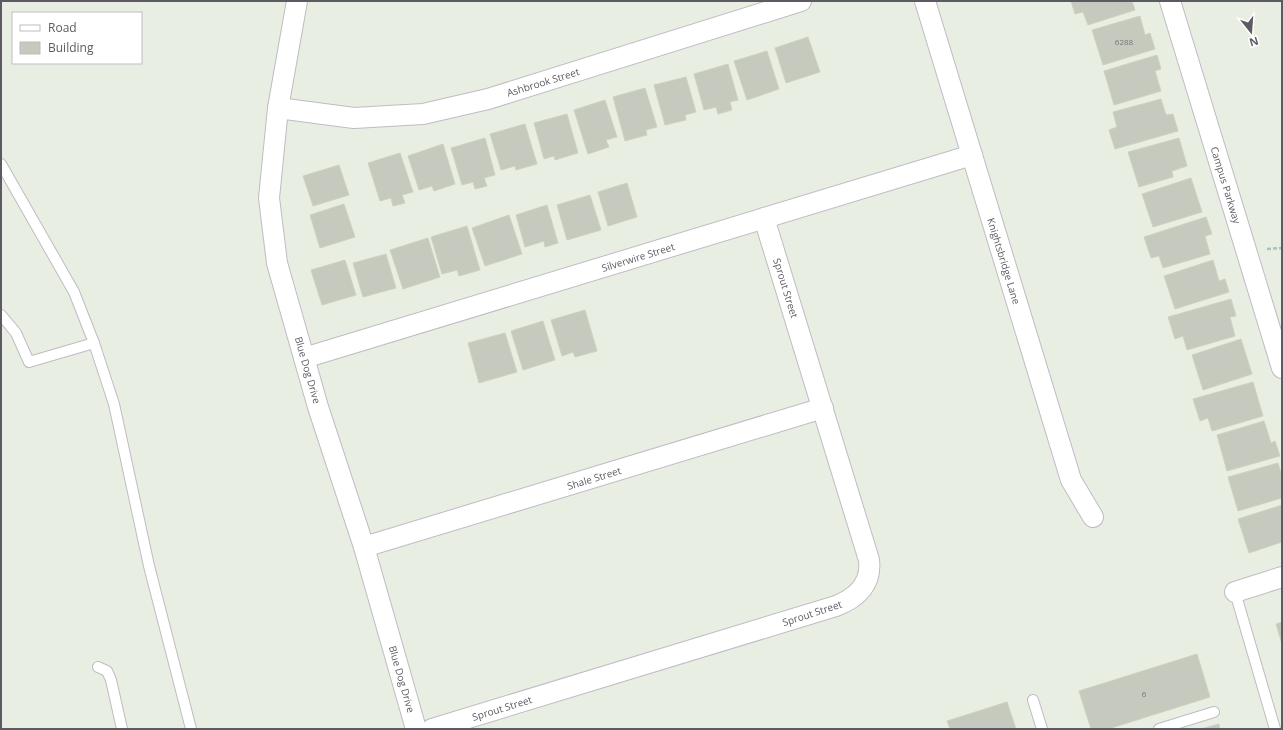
<svg xmlns="http://www.w3.org/2000/svg" width="1283" height="730" font-family="'Open Sans',sans-serif">
  <style>
    .building { fill: #c5c9be; stroke: #ccd3c0 }
    .lines { fill: none; stroke-linecap: round; stroke-linejoin: round }
    .lane-casing { stroke: #bebcc4; stroke-width: 12 }
    .street-casing { stroke: #bebcc4; stroke-width: 22 }
    .path { stroke: #97cac6; stroke-width: 2.5; stroke-dasharray: 4 2; stroke-linecap: butt }
    .lane { stroke: #fff; stroke-width: 10 }
    .street { stroke: #fff; stroke-width: 20 }
    .labels { text-anchor: middle; stroke-width: 3.5; stroke-linejoin: round; paint-order: stroke }
    .number-label { font-size: 8px; fill: #76767a }
    .street-label { font-size: 10px; fill: #5c5a63; stroke: #fff }
  </style>
  <rect width="100%" height="100%" fill="#e9eee2"/>
  <g class="building">
    <path d="M 1071,1 L 1132,1 L 1135,10 L 1088,25 L 1083,12 L 1075,14 Z"/>
    <path d="M 1140,16 L 1145,35 L 1150,33 L 1155,49 L 1103,65 L 1092,30 Z"/>
    <path d="M 808,37 L 820,72 L 786,83 L 775,48 Z"/>
    <path d="M 767,51 L 779,89 L 747,100 L 734,61 Z"/>
    <path d="M 1157,55 L 1161,69 L 1155,71 L 1161,91 L 1114,105 L 1104,71 Z"/>
    <path d="M 728,64 L 738,100 L 730,102 L 732,110 L 718,114 L 716,107 L 704,110 L 694,74 Z"/>
    <path d="M 686,77 L 696,112 L 685,115 L 686,120 L 665,125 L 654,85 Z"/>
    <path d="M 645,88 L 657,127 L 646,130 L 647,135 L 625,141 L 613,97 Z"/>
    <path d="M 1161,99 L 1166,115 L 1173,114 L 1178,131 L 1115,149 L 1109,130 L 1117,127 L 1113,112 Z"/>
    <path d="M 605,100 L 617,137 L 606,140 L 609,147 L 588,154 L 574,110 Z"/>
    <path d="M 567,114 L 578,153 L 555,160 L 554,156 L 544,159 L 534,123 Z"/>
    <path d="M 525,124 L 537,164 L 516,170 L 515,166 L 501,170 L 490,134 Z"/>
    <path d="M 485,138 L 495,175 L 484,178 L 487,186 L 475,189 L 473,182 L 462,185 L 451,148 Z"/>
    <path d="M 1179,138 L 1187,166 L 1172,171 L 1173,177 L 1139,187 L 1128,152 Z"/>
    <path d="M 443,144 L 455,184 L 434,191 L 432,186 L 419,190 L 408,156 Z"/>
    <path d="M 400,153 L 413,192 L 402,195 L 405,203 L 393,206 L 391,198 L 380,201 L 368,163 Z"/>
    <path d="M 339,165 L 349,195 L 313,206 L 303,176 Z"/>
    <path d="M 1191,178 L 1202,212 L 1153,227 L 1142,194 Z"/>
    <path d="M 627,183 L 637,217 L 608,226 L 598,192 Z"/>
    <path d="M 590,195 L 601,230 L 567,240 L 557,205 Z"/>
    <path d="M 344,204 L 355,237 L 320,248 L 310,215 Z"/>
    <path d="M 547,205 L 558,243 L 545,247 L 544,241 L 525,247 L 516,215 Z"/>
    <path d="M 509,215 L 522,254 L 485,266 L 472,228 Z"/>
    <path d="M 1206,217 L 1212,234 L 1205,236 L 1210,254 L 1163,268 L 1159,256 L 1151,258 L 1144,237 Z"/>
    <path d="M 467,226 L 480,270 L 459,276 L 457,270 L 442,274 L 431,237 Z"/>
    <path d="M 428,238 L 440,277 L 403,289 L 390,250 Z"/>
    <path d="M 386,254 L 396,288 L 363,297 L 353,263 Z"/>
    <path d="M 345,260 L 356,295 L 322,305 L 311,270 Z"/>
    <path d="M 1213,260 L 1219,281 L 1225,279 L 1229,292 L 1175,309 L 1164,276 Z"/>
    <path d="M 1231,299 L 1236,316 L 1230,317 L 1235,336 L 1187,350 L 1183,336 L 1175,339 L 1168,317 Z"/>
    <path d="M 585,310 L 597,351 L 575,357 L 573,352 L 562,356 L 551,320 Z"/>
    <path d="M 543,321 L 555,360 L 523,370 L 511,331 Z"/>
    <path d="M 505,333 L 517,372 L 479,383 L 468,343 Z"/>
    <path d="M 1241,339 L 1252,374 L 1203,390 L 1192,355 Z"/>
    <path d="M 1253,382 L 1263,416 L 1212,431 L 1208,418 L 1200,421 L 1193,399 Z"/>
    <path d="M 1264,421 L 1271,443 L 1275,441 L 1280,456 L 1227,471 L 1217,435 Z"/>
    <path d="M 1278,463 L 1282,476 L 1282,498 L 1238,511 L 1228,477 Z"/>
    <path d="M 1282,505 L 1282,542 L 1249,553 L 1238,519 Z"/>
    <path d="M 1282,622 L 1282,644 L 1276,624 Z"/>
    <path d="M 1197,654 L 1210,697 L 1108,729 L 1091,729 L 1079,691 Z"/>
    <path d="M 1007,702 L 1016,729 L 950,729 L 947,721 Z"/>
    <path d="M 1219,724 L 1220,729 L 1201,729 Z"/>
  </g>
  <g class="lines">
    <g class="lane-casing">
      <g id="lane">
        <path d="M 1,164 L 74,292 L 94,343 L 114,404 L 149,566 L 191,729"/>
        <path d="M 1,315 L 16,333 L 29,362 L 94,343"/>
        <path d="M 1235,592 L 1275,729"/>
        <path d="M 98,667 L 107,671 L 111,680 L 122,729"/>
        <path d="M 1033,700 L 1042,729"/>
        <path d="M 1159,729 L 1214,712"/>
      </g>
    </g>
    <g class="street-casing">
      <g id="street">
        <path d="M 297,1 L 278,108 L 269,198 L 277,263 L 318,407 L 364,547 L 416,729"/>
        <path d="M 925,1 L 1071,480 L 1093,517"/>
        <path d="M 1170,1 L 1282,368"/>
        <path d="M 278,108 L 354,118 L 423,114 L 488,99 L 801,1"/>
        <path d="M 304,358 L 972,155"/>
        <path d="M 364,547 L 823,408"/>
        <path d="M 1235,592 L 1282,577"/>
        <path d="M 432,729 L 836,606 C 857,598 872,584 869,560 L 764,218"/>
      </g>
    </g>
    <path class="path" d="M 1267,249 L 1282,248"/>
    <use href="#lane" class="lane"/>
    <use href="#street" class="street"/>
  </g>
  <g class="labels">
    <g class="number-label">
      <text x="1124" y="45">6288</text>
      <text x="1144" y="697">6</text>
    </g>
    <g class="street-label">
      <text transform="translate(543 82) rotate(-17)" y="4">Ashbrook Street</text>
      <text transform="translate(1226 185) rotate(73)" y="4">Campus Parkway</text>
      <text transform="translate(638 257) rotate(-17)" y="4">Silverwire Street</text>
      <text transform="translate(1004 261) rotate(73)" y="4">Knightsbridge Lane</text>
      <text transform="translate(786 288) rotate(73)" y="4">Sprout Street</text>
      <text transform="translate(308 370) rotate(74)" y="4">Blue Dog Drive</text>
      <text transform="translate(594 478) rotate(-17)" y="4">Shale Street</text>
      <text transform="translate(812 613) rotate(-18)" y="4">Sprout Street</text>
      <text transform="translate(402 679) rotate(74)" y="4">Blue Dog Drive</text>
      <text transform="translate(502 708) rotate(-17)" y="4">Sprout Street</text>
    </g>
  </g>
  <rect width="1283" height="730" fill="none" stroke="#5c5a63" stroke-width="4"/>
  <rect x="12" y="12" width="130" height="52" fill="#ffffff" stroke="#bebdc1"/>
  <rect x="20" y="25" width="20" height="6" fill="#ffffff" stroke="#bebdc1"/>
  <text x="48" y="32" font-size="12" fill="#5c5a63">Road</text>
  <rect x="20" y="42" width="20" height="12" fill="#c5c9be" stroke="#bebdc1"/>
  <text x="48" y="52" font-size="12" fill="#5c5a63">Building</text>
  <g transform="translate(1251 32) rotate(163)" stroke="#ffffff" stroke-width="3" paint-order="stroke">
  <path d="M0-3L7 15L0 10L-7 15Z" fill="#5c5a63"/>
  <text y="-6" font-size="11" font-weight="bold" text-anchor="middle" fill="#5c5a63">N</text>
  </g>
</svg>
